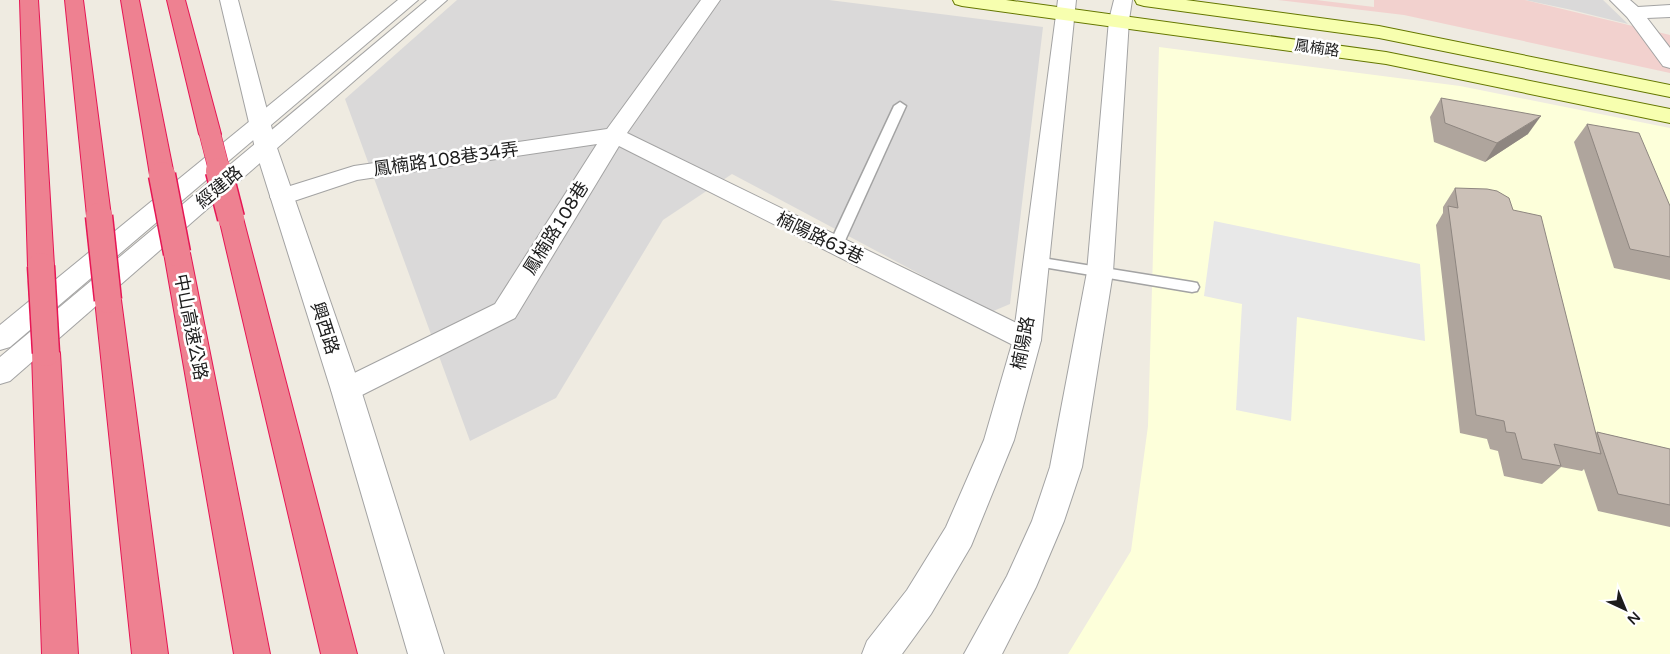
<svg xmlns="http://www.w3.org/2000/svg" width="1670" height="654" font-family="'Varela Round','Noto Sans TC',sans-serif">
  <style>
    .residential { fill: #dad9d9 }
    .commercial { fill: #f2d1ce }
    .education { fill: #fdffda }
    .parking { fill: #e8e8e8 }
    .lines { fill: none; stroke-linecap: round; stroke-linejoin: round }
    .service-casing { stroke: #a3a3a3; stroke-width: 3 }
    .minor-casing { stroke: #a3a3a3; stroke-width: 2 }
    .tertiary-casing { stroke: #a3a3a3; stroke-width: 2 }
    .secondary-casing { stroke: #657700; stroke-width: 2 }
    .motorway-casing { stroke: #e61554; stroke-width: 2 }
    .service { fill: #fff; fill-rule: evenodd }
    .minor { fill: #fff; fill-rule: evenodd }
    .tertiary { fill: #fff; fill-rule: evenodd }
    .secondary { fill: #f7ffaf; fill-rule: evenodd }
    .motorway { fill: #ee8191; fill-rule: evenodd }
    .motorway-bridge-far1-casing { stroke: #e61554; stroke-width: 22; stroke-linecap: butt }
    .motorway-bridge-casing { stroke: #e61554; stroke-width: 29; stroke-linecap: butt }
    .motorway-bridge-far1 { stroke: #ee8191; stroke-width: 21 }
    .motorway-bridge { stroke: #ee8191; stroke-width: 26 }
    .wall { fill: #afa59d }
    .shaded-wall { fill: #8e8680 }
    .building { fill: #cbc0b7; stroke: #8e8680 }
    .labels { text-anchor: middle; stroke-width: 5; stroke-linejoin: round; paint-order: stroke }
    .far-street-label { font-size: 15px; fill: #1c1c1c; stroke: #fff }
    .street-label { font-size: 18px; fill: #1c1c1c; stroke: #fff }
  </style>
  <rect width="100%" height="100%" fill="#efebe1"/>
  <g class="residential">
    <path d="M 457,0 L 829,0 L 1043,27 L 1010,304 L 991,312 L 732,174 L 663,220 L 556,398 L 470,441 L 345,99 Z"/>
    <path d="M 1525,0 L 1603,0 L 1628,24 L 1572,10 Z"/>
  </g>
  <path class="commercial" d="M 1278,0 L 1316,0 L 1374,7 L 1374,0 L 1525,0 L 1670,35 L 1670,73 L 1404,15 Z"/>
  <path class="education" d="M 1159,47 L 1460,86 L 1670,128 L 1670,654 L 1068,654 L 1131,551 L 1148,426 Z"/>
  <path class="parking" d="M 1214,221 L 1420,264 L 1425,341 L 1297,317 L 1291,421 L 1236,410 L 1242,304 L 1204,296 Z"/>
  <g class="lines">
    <g class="service-casing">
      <g id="service">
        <path d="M 900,102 L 906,106 L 843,245 L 841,248 L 831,248 L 829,245 L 894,106 Z"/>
        <path d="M 1036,257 L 1192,282 L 1197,283 L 1199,287 L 1197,291 L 1192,292 L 1031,265 L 1029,262 L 1031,259 Z"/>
      </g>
    </g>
    <g class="minor-casing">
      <g id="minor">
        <path d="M 398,0 L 418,0 L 10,347 L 0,350 L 0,325 Z"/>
        <path d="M 427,0 L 447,0 L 10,381 L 0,384 L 0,357 Z"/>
        <path d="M 701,0 L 720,0 L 627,133 L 1037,333 L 1041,340 L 1037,347 L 1027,350 L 1017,347 L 619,146 L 515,318 L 356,398 L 346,402 L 336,398 L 331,390 L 336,382 L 495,304 L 597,144 L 357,180 L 282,205 L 274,203 L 270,197 L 274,191 L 354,166 L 607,129 Z"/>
        <path d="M 1610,0 L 1630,0 L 1638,7 L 1670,5 L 1670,17 L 1647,18 L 1670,48 L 1670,68 L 1663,66 L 1627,17 Z"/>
      </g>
    </g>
    <g class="tertiary-casing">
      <g id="tertiary">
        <path d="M 220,0 L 238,0 L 277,148 L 361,390 L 444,654 L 408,654 L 331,390 L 255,148 Z"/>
        <path d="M 1058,0 L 1076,0 L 1041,340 L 1014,440 L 971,546 L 931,614 L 902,654 L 862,654 L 867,641 L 907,590 L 946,527 L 984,440 L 1013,340 Z"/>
        <path d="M 1114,0 L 1132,0 L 1129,20 L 1113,272 L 1082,467 L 1064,521 L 1036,587 L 1002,654 L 964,654 L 1007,576 L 1032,521 L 1050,467 L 1087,272 L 1109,20 Z"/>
      </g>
    </g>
    <g class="secondary-casing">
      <g id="secondary">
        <path d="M 953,0 L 1006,0 L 1386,52 L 1670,109 L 1670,123 L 1386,64 L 962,6 L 955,4 Z"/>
        <path d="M 1135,0 L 1186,0 L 1379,26 L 1670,85 L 1670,97 L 1379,38 L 1144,6 L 1137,4 Z"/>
      </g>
    </g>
    <g class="motorway-casing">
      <g id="motorway">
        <path d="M 20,0 L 38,0 L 54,266 L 50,272 L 41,275 L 32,272 L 28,266 Z"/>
        <path d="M 65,0 L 83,0 L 111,216 L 108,222 L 99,224 L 90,222 L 87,216 Z"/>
        <path d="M 121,0 L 139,0 L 174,175 L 170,180 L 162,182 L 154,180 L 150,175 Z"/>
        <path d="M 167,0 L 185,0 L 221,134 L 218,139 L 210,141 L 202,139 L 199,134 Z"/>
        <path d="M 231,210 L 240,212 L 243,218 L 357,654 L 321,654 L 219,218 L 222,212 Z"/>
        <path d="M 177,244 L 186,247 L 190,253 L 270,654 L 234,654 L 164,253 L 168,247 Z"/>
        <path d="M 108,290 L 117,293 L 121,300 L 168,654 L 132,654 L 95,300 L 99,293 Z"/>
        <path d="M 46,342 L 56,345 L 60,353 L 78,654 L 42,654 L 32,353 L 36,345 Z"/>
      </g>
    </g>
    <use href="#service" class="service"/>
    <use href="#minor" class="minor"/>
    <use href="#tertiary" class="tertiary"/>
    <use href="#secondary" class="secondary"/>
    <use href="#motorway" class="motorway"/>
    <g class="motorway-bridge-far1-casing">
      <path id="motorway-bridge-far1" d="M 210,134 L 220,173"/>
    </g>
    <g class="motorway-bridge-casing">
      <g id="motorway-bridge">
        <path d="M 219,171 L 231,218"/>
        <path d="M 162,175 L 177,253"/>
        <path d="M 99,216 L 108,300"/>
        <path d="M 41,266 L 46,353"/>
      </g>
    </g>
    <use href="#motorway-bridge-far1" class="motorway-bridge-far1"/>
    <use href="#motorway-bridge" class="motorway-bridge"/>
  </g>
  <g class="wall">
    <path d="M 1441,98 L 1528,134 L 1485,162 L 1434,142 L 1430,117 Z"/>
    <path d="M 1587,124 L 1670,206 L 1670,280 L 1614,268 L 1574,142 Z"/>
    <path d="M 1455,188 L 1513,210 L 1596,433 L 1597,432 L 1670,449 L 1670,527 L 1598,511 L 1584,469 L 1582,471 L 1561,467 L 1542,484 L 1504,476 L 1498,451 L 1490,449 L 1487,439 L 1460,433 L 1436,225 L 1443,213 L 1443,207 Z"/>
  </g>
  <path class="shaded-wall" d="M 1541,116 L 1528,134 L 1485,162 L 1497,143 Z"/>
  <g class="building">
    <path d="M 1441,98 L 1541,116 L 1497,143 L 1445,123 Z"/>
    <path d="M 1587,124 L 1639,133 L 1670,206 L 1670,257 L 1630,249 Z"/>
    <path d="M 1455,188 L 1487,189 L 1497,191 L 1509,198 L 1513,210 L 1541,216 L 1601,454 L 1554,444 L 1561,466 L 1522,459 L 1515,433 L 1506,432 L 1504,421 L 1476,415 L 1448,206 L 1458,208 Z"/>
    <path d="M 1597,432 L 1670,449 L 1670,505 L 1618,494 Z"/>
  </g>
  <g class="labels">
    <g class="far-street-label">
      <text transform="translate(1317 48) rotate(8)" y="5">鳳楠路</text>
    </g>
    <g class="street-label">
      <text transform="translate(446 159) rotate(-8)" y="6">鳳楠路108巷34弄</text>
      <text transform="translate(219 187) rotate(-40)" y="6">經建路</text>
      <text transform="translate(556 228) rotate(-58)" y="6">鳳楠路108巷</text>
      <text transform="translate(820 238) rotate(26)" y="6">楠陽路63巷</text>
      <text transform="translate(191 327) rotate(79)" y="6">中山高速公路</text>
      <text transform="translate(325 328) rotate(72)" y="6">興西路</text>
      <text transform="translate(1023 343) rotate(-79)" y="6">楠陽路</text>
    </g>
  </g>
  <g transform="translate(1625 609) rotate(136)" stroke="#ffffff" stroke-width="4" paint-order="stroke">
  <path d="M0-4L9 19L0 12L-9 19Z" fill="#1c1c1c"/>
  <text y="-8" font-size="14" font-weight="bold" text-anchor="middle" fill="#1c1c1c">N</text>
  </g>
</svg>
